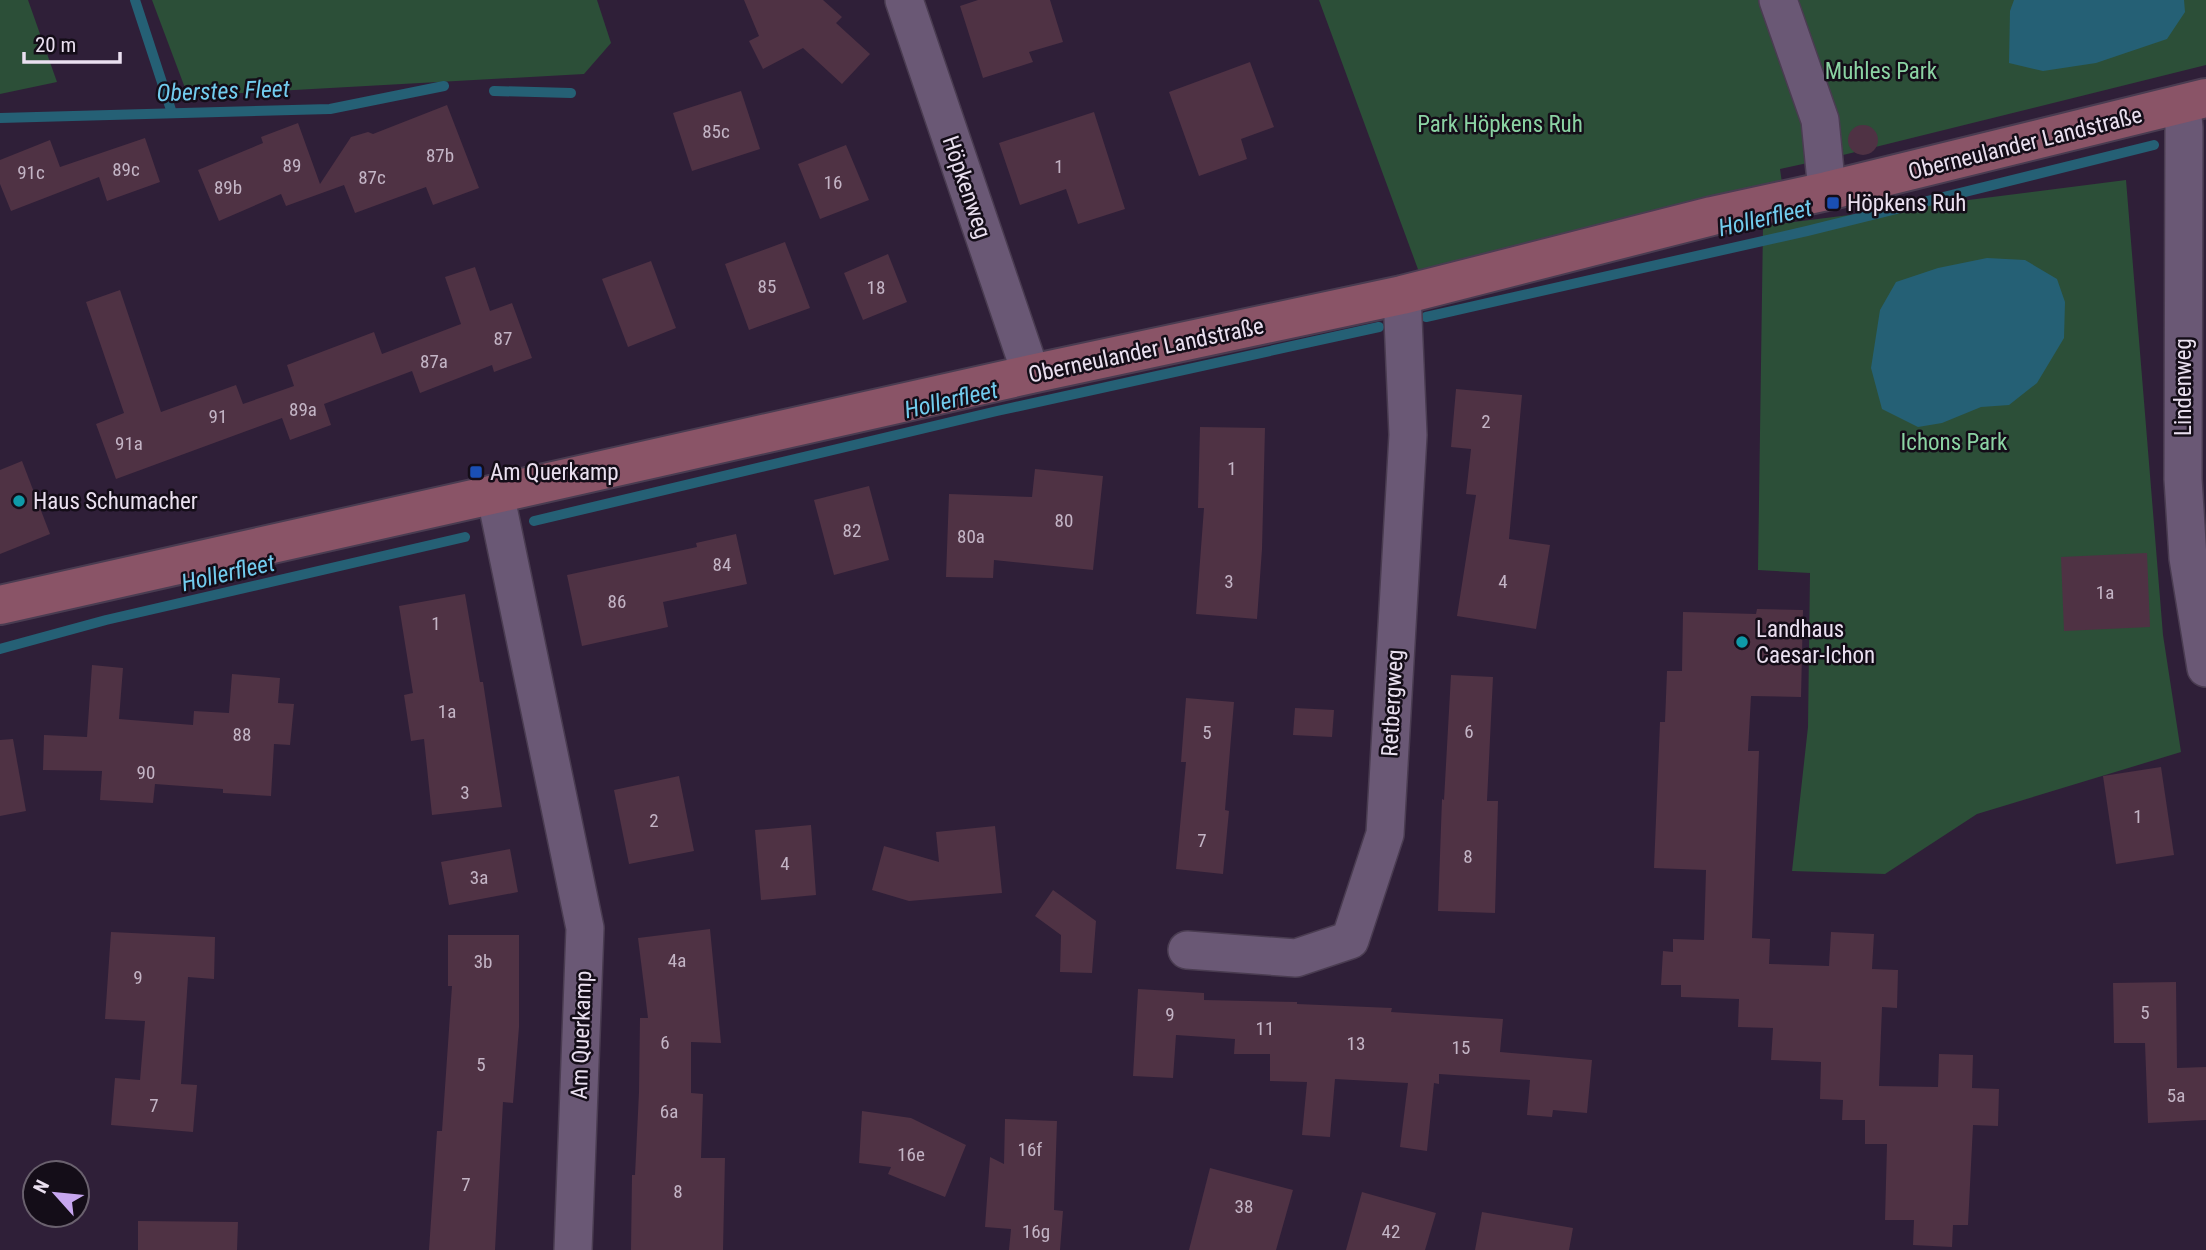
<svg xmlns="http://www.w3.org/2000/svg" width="2206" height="1250" font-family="'Roboto Condensed',sans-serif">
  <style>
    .green { fill: #2c4f38 }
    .water { fill: #256075 }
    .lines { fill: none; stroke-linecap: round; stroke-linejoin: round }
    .stream { stroke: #256075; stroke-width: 10 }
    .building { fill: #4f3244 }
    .street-casing { stroke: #4a3c51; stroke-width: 40 }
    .secondary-casing { stroke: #4a3c51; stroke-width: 42 }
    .street { stroke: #6a5875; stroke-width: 37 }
    .secondary { stroke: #8a5467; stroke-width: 38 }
    .transit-dot { fill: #1a4fb4; stroke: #140d18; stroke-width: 2.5 }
    .culture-dot { fill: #0f9aa8; stroke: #140d18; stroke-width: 2.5 }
    .labels { text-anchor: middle; stroke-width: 5; stroke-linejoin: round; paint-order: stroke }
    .number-label { font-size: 19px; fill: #c3b4c5 }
    .park-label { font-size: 23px; fill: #8bd3a3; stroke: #140d18 }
    .street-label { font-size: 23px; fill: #eae0f0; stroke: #140d18 }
    .poi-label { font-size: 23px; fill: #eae0f0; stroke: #140d18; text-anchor: start }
    .water-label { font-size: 24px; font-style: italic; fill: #72ccee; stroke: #140d18 }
  </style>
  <rect width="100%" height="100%" fill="#2f1f38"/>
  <g class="green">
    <path d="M 0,0 L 28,0 L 57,82 L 0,94 Z"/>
    <path d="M 152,0 L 597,0 L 611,43 L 584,74 L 188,96 Z"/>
    <path d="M 1319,0 L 2206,0 L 2206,65 L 1835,157 L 1780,169 L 1782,183 L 1419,272 Z"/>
    <path d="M 2126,180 L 2163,635 L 2181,752 L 1977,814 L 1885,874 L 1792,871 L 1808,727 L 1810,573 L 1758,570 L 1763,226 Z"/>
  </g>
  <g class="water">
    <path d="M 2014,0 L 2184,0 L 2185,12 L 2167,39 L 2096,63 L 2043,71 L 2009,63 L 2010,11 Z"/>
    <path d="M 1987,258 L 2025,260 L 2057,279 L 2065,302 L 2064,338 L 2037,383 L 2009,405 L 1981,407 L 1942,423 L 1918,427 L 1882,409 L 1871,368 L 1880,310 L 1896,282 L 1938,268 Z"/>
  </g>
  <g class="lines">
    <g class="stream">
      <path d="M 135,0 L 172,113"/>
      <path d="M 494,91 L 571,93"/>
      <path d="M 0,118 L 330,109 L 444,86"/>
      <path d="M 1426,317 L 1807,231 L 2154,145"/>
      <path d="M 534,521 L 997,411 L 1379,327"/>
      <path d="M 0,649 L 106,620 L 465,537"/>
    </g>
  </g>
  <g class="building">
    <path d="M 744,0 L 823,0 L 842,17 L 836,23 L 870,54 L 842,84 L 803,48 L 763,69 L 749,41 L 759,36 Z"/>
    <path d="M 978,0 L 1050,0 L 1063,42 L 1029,52 L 1033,62 L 983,78 L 960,6 Z"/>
    <path d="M 1250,62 L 1274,127 L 1241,139 L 1247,159 L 1199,176 L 1169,92 Z"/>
    <path d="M 741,91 L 760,149 L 692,171 L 673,113 Z"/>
    <path d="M 447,105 L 479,188 L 433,205 L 426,187 L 355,213 L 344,185 L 286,206 L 281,194 L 219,221 L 198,170 L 263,143 L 261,137 L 298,123 L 320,184 L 351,137 L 368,132 L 373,134 Z"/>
    <path d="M 1094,112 L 1125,209 L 1078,224 L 1066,189 L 1020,205 L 999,143 Z"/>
    <circle cx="1863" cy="140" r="15"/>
    <path d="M 145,138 L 160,182 L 107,201 L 99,177 L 11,211 L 0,184 L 0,160 L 50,140 L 60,167 Z"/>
    <path d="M 846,145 L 869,200 L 820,219 L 798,164 Z"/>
    <path d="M 785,242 L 810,308 L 749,330 L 725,264 Z"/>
    <path d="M 888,254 L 907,302 L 863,320 L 844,273 Z"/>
    <path d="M 651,261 L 676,328 L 628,347 L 602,279 Z"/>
    <path d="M 475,267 L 490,311 L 512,303 L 532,358 L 494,372 L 492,365 L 420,393 L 412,371 L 324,404 L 331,425 L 290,440 L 282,418 L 116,479 L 96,424 L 124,413 L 86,302 L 120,290 L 161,412 L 236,385 L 243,404 L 294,386 L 287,365 L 374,332 L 382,354 L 461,324 L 445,277 Z"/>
    <path d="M 1456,389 L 1522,395 L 1509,539 L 1550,545 L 1536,629 L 1457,616 L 1476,495 L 1466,494 L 1471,449 L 1451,447 Z"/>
    <path d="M 1200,427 L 1265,428 L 1262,549 L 1257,619 L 1196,614 L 1204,508 L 1198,508 Z"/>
    <path d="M 22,461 L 50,534 L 0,554 L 0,470 Z"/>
    <path d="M 1035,469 L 1103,476 L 1093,570 L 994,560 L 993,578 L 946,577 L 949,494 L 1032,497 Z"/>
    <path d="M 869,486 L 889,560 L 834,575 L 814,500 Z"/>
    <path d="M 736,534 L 747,584 L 663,602 L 668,627 L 582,646 L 567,575 L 697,547 L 696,543 Z"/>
    <path d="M 2147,553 L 2150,627 L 2064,631 L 2061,557 Z"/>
    <path d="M 465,594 L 480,682 L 483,682 L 502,807 L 432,815 L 424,739 L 411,741 L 404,695 L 413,693 L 399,606 Z"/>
    <path d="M 1757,609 L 1803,610 L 1801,697 L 1751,696 L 1748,751 L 1759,751 L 1752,938 L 1770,939 L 1769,964 L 1829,966 L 1831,932 L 1874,934 L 1872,969 L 1898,970 L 1897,1008 L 1882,1007 L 1879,1086 L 1938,1087 L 1939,1054 L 1973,1055 L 1972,1088 L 1999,1089 L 1998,1126 L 1973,1125 L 1968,1225 L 1953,1225 L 1952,1247 L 1913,1245 L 1914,1220 L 1885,1220 L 1887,1144 L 1865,1144 L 1865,1120 L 1842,1120 L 1843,1100 L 1820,1099 L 1821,1062 L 1771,1060 L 1773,1028 L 1738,1027 L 1739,999 L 1681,997 L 1681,985 L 1661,985 L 1663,951 L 1673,952 L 1673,939 L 1704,940 L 1706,870 L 1654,868 L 1660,722 L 1665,722 L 1667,671 L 1682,671 L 1683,612 L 1756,614 Z"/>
    <path d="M 92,665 L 123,668 L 119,719 L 193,725 L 194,711 L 229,713 L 232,674 L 280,678 L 278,703 L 294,704 L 290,745 L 274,744 L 271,796 L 223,793 L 223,789 L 155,784 L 153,803 L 100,800 L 102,771 L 43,770 L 44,735 L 87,737 Z"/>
    <path d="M 1451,675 L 1493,677 L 1487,801 L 1498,801 L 1495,913 L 1438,911 L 1442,799 L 1444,800 Z"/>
    <path d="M 1186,698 L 1234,702 L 1225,810 L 1229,811 L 1223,874 L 1176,869 L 1186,762 L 1181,762 Z"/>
    <path d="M 1295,708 L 1334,710 L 1332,737 L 1293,735 Z"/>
    <path d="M 13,739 L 26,811 L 0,816 L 0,740 Z"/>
    <path d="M 2161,767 L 2174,855 L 2116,864 L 2103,776 Z"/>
    <path d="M 679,776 L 694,851 L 629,864 L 614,790 Z"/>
    <path d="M 811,825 L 816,895 L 761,900 L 755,830 Z"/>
    <path d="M 995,826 L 1002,893 L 909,901 L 872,890 L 884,846 L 939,862 L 936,832 Z"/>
    <path d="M 510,849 L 518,892 L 449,905 L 441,862 Z"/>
    <path d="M 1053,890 L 1096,921 L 1092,973 L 1060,972 L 1061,935 L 1035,916 Z"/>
    <path d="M 710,929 L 721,1043 L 691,1042 L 691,1093 L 703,1094 L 701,1158 L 725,1158 L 723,1250 L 631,1250 L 632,1175 L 635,1175 L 639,1092 L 640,1018 L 648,1018 L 638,938 Z"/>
    <path d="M 111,932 L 215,937 L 214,979 L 188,977 L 181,1084 L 197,1085 L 193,1132 L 111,1125 L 115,1078 L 140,1080 L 145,1021 L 105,1019 Z"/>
    <path d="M 448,935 L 519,935 L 519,1027 L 513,1103 L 503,1102 L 495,1250 L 429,1250 L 437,1131 L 442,1131 L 452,986 L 448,986 Z"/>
    <path d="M 2176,982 L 2177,1068 L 2206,1067 L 2206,1120 L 2148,1123 L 2145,1043 L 2114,1043 L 2113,983 Z"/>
    <path d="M 1138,989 L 1204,993 L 1204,1000 L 1297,1002 L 1297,1004 L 1392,1008 L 1391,1012 L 1503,1019 L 1500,1052 L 1592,1060 L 1587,1113 L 1553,1110 L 1552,1117 L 1527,1115 L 1530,1080 L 1439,1074 L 1439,1084 L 1434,1083 L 1427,1151 L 1400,1147 L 1408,1083 L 1335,1079 L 1330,1137 L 1302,1135 L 1307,1082 L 1270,1081 L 1270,1054 L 1234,1054 L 1235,1039 L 1176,1035 L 1173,1078 L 1133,1076 Z"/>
    <path d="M 862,1111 L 911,1118 L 966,1145 L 945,1197 L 888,1174 L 891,1167 L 859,1163 Z"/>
    <path d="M 1005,1119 L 1057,1121 L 1054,1210 L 1063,1211 L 1060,1250 L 1009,1250 L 1011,1229 L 985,1227 L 990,1157 L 1004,1164 Z"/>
    <path d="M 1210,1168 L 1293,1190 L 1276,1250 L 1189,1250 Z"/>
    <path d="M 1362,1192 L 1436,1213 L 1425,1250 L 1346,1250 Z"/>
    <path d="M 1482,1212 L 1573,1228 L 1569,1250 L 1475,1250 Z"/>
    <path d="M 138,1221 L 238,1222 L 237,1250 L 138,1250 Z"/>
  </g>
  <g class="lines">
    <g class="street-casing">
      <g id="street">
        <path d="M 904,0 L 1031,374"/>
        <path d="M 1778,0 L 1820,120 L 1827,191"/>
        <path d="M 2182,105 L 2184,128 L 2183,479 L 2188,558 L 2206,668"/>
        <path d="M 495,493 L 585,928 L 573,1250"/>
        <path d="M 1187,950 L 1296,958 L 1350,940 L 1385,834 L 1408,435 L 1402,295"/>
      </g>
    </g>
    <g class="secondary-casing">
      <path id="secondary" d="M 0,605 L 1031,374 L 1402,295 L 1712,216 L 1827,191 L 2206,98"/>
    </g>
    <use href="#street" class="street"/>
    <use href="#secondary" class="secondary"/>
  </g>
  <g class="transit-dot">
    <rect x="1826" y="196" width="14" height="14" rx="3.5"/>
    <rect x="469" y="465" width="14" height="14" rx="3.5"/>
  </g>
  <g class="culture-dot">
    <circle cx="19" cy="501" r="7"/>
    <circle cx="1742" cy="642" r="7"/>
  </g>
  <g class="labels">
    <g class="number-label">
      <text x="716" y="138">85c</text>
      <text x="440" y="162">87b</text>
      <text x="292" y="172">89</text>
      <text x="1059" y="173">1</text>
      <text x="126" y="176">89c</text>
      <text x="31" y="179">91c</text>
      <text x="372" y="184">87c</text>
      <text x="833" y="189">16</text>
      <text x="228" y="194">89b</text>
      <text x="767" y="293">85</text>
      <text x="876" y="294">18</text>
      <text x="503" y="345">87</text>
      <text x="434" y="368">87a</text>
      <text x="303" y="416">89a</text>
      <text x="218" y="423">91</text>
      <text x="1486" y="428">2</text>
      <text x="129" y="450">91a</text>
      <text x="1232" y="475">1</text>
      <text x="1064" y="527">80</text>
      <text x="852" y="537">82</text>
      <text x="971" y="543">80a</text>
      <text x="722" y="571">84</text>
      <text x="1229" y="588">3</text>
      <text x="1503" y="588">4</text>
      <text x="2105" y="599">1a</text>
      <text x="617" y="608">86</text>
      <text x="436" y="630">1</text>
      <text x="447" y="718">1a</text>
      <text x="1469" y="738">6</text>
      <text x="1207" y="739">5</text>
      <text x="242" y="741">88</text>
      <text x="146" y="779">90</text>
      <text x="465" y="799">3</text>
      <text x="2138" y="823">1</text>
      <text x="654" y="827">2</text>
      <text x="1202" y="847">7</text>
      <text x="1468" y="863">8</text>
      <text x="785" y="870">4</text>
      <text x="479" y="884">3a</text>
      <text x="677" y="967">4a</text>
      <text x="483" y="968">3b</text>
      <text x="138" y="984">9</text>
      <text x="2145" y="1019">5</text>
      <text x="1170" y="1021">9</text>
      <text x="1265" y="1035">11</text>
      <text x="665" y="1049">6</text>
      <text x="1356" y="1050">13</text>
      <text x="1461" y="1054">15</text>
      <text x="481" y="1071">5</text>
      <text x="2176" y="1102">5a</text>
      <text x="154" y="1112">7</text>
      <text x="669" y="1118">6a</text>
      <text x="1030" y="1156">16f</text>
      <text x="911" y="1161">16e</text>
      <text x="466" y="1191">7</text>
      <text x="678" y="1198">8</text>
      <text x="1244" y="1213">38</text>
      <text x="1036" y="1238">16g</text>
      <text x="1391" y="1238">42</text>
    </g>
    <g class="park-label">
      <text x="1881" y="79">Muhles Park</text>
      <text x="1500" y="132">Park Höpkens Ruh</text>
      <text x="1954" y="450">Ichons Park</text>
    </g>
    <g class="street-label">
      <text transform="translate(2025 143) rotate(-14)" y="8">Oberneulander Landstraße</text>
      <text transform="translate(967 187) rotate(71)" y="8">Höpkenweg</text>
      <text transform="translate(1146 350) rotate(-12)" y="8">Oberneulander Landstraße</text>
      <text transform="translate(2183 387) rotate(-90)" y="8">Lindenweg</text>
      <text transform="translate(1392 703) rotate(-87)" y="8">Retbergweg</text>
      <text transform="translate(581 1035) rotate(-88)" y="8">Am Querkamp</text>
    </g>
    <g class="poi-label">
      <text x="1847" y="211">Höpkens Ruh</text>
      <text x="490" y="480">Am Querkamp</text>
      <text x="33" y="509">Haus Schumacher</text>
      <text x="1756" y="637">Landhaus<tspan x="1756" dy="26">Caesar-Ichon</tspan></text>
    </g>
    <g class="water-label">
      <text transform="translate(223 91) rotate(-2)" y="8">Oberstes Fleet</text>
      <text transform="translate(1765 218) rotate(-13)" y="8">Hollerfleet</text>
      <text transform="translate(951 400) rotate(-13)" y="8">Hollerfleet</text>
      <text transform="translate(228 573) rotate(-13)" y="8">Hollerfleet</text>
    </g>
  </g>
  <g transform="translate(56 1194) rotate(297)"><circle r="33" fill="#140d18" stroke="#6a616e" stroke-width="2"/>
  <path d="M0-5L12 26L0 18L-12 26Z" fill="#c7a6ef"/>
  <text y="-10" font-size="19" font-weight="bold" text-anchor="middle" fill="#eae0f0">N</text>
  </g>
  <path d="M24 52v10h96v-10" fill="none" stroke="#eae0f0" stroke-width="3.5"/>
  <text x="35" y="52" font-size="21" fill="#eae0f0" stroke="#140d18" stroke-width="5" paint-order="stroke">20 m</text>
</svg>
